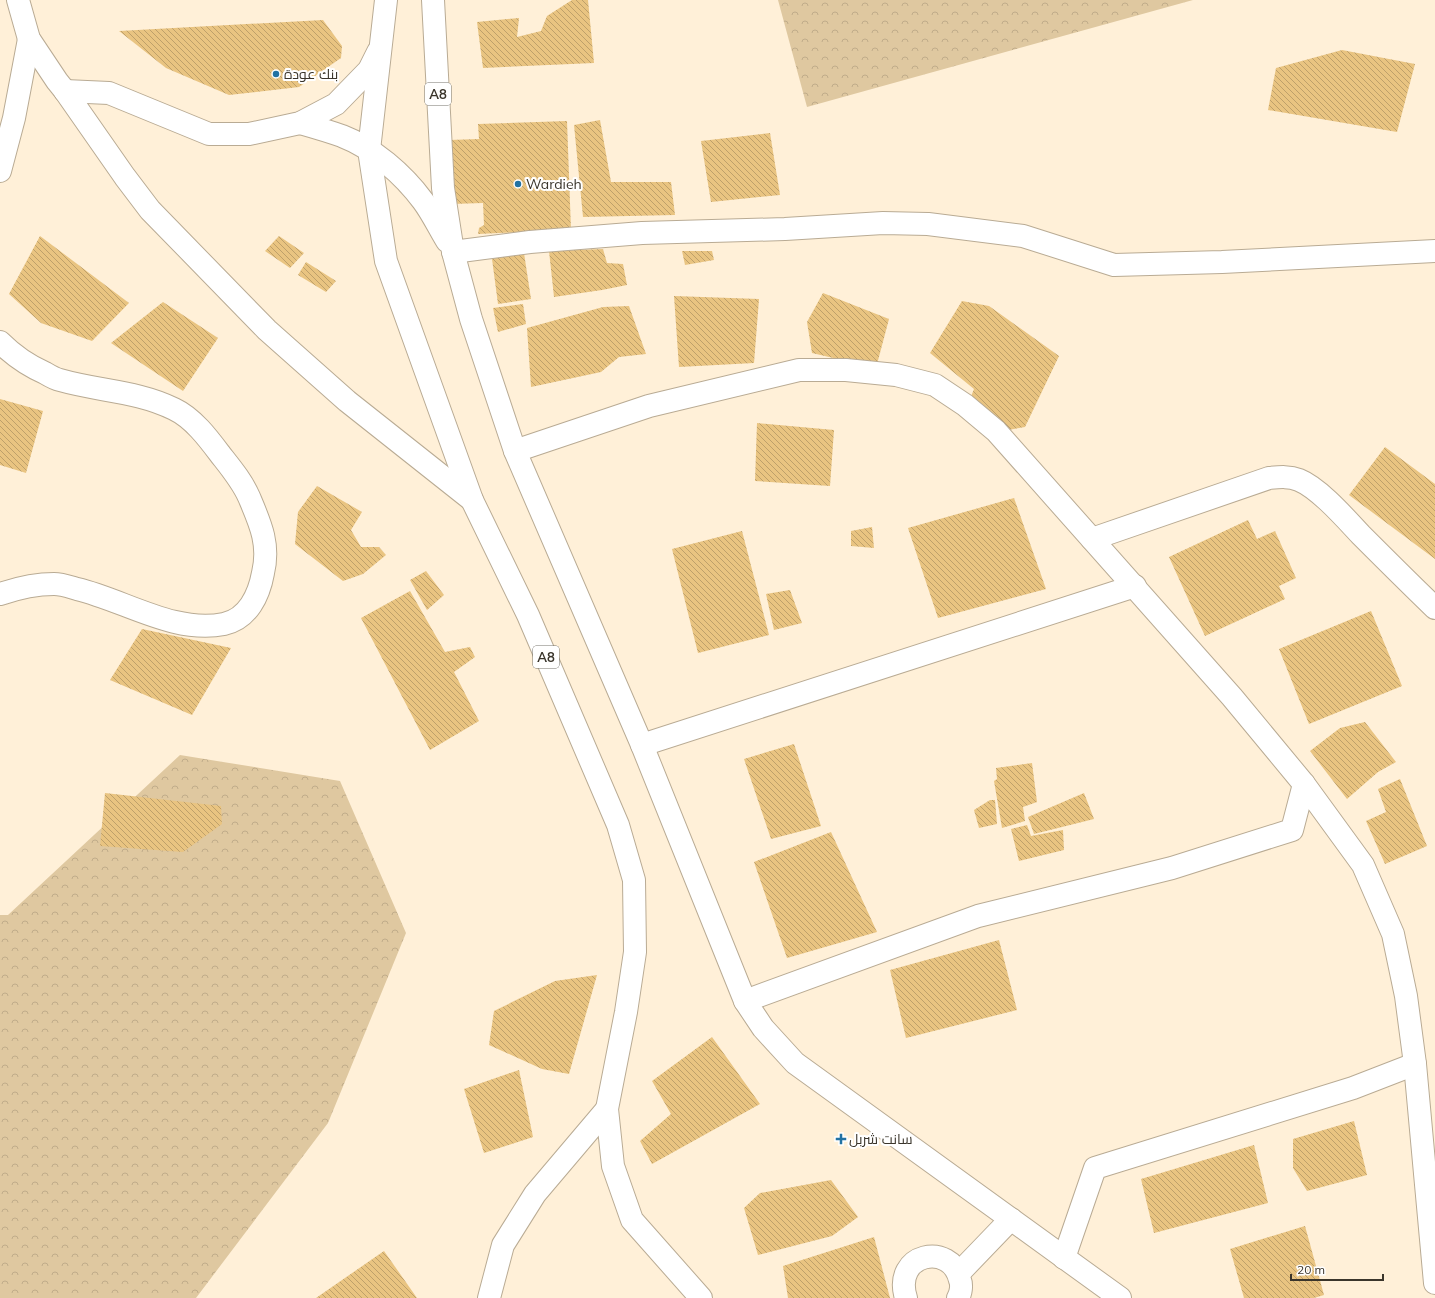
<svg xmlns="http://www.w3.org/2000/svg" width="1435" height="1298" font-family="Mulish,Cairo,sans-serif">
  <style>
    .forest { fill: url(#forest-crowns) }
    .building { fill: url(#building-back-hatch) }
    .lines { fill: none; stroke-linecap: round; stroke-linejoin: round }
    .minor-casing { stroke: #b9ab94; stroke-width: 24 }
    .secondary-casing { stroke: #b9ab94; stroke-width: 24 }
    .trunk-casing { stroke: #b9ab94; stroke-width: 24 }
    .minor { stroke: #fff; stroke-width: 22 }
    .secondary { stroke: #fff; stroke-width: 22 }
    .trunk { stroke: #fff; stroke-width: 22 }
    .poi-dot { fill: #2272a3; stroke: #fff; stroke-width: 1.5 }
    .labels { text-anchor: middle; stroke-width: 4; stroke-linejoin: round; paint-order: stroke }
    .shield { fill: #fff; stroke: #75726b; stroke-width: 1 }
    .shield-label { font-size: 13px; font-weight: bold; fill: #3a352b }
    .poi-label { font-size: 14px; fill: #3a352b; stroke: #fff; text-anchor: start }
  </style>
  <defs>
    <pattern id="forest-crowns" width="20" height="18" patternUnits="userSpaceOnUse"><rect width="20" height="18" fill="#dfc8a0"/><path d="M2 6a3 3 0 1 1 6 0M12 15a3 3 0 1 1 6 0" fill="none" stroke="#c0ac8a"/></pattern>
    <pattern id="building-back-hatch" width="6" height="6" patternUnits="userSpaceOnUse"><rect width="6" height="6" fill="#e9c481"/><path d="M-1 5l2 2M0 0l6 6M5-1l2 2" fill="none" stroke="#bea06a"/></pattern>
  </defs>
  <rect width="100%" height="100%" fill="#fff0d8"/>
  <g class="forest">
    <path d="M 778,0 L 1193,0 L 807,107 Z"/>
    <path d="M 180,755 L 340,781 L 406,933 L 328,1123 L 196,1298 L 0,1298 L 0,915 L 8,915 Z"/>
  </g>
  <g class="building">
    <path d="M 572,0 L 588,0 L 594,63 L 483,68 L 477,22 L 519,18 L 517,37 L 541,31 L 547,16 Z"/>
    <path d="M 323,20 L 342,46 L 341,58 L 299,87 L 229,95 L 166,68 L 119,31 Z"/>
    <path d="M 1342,50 L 1415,64 L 1397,132 L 1268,110 L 1276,68 Z"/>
    <path d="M 600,120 L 611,182 L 671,182 L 675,215 L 583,217 L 574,125 Z"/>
    <path d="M 567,121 L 571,230 L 478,234 L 479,228 L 484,225 L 483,203 L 452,204 L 449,140 L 479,139 L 478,124 Z"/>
    <path d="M 770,133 L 780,195 L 711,202 L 701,141 Z"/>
    <path d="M 40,236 L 129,303 L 92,341 L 41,323 L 9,294 Z"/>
    <path d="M 279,236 L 304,253 L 290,268 L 265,251 Z"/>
    <path d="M 603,249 L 607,263 L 623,264 L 627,285 L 602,290 L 554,297 L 549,251 Z"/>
    <path d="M 682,251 L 712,251 L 714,260 L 685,265 Z"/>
    <path d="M 524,253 L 531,299 L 498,304 L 492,259 Z"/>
    <path d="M 306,262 L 336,281 L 326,292 L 298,275 Z"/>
    <path d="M 823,293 L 889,319 L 876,368 L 812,353 L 807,322 Z"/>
    <path d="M 674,296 L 759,299 L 754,363 L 679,367 Z"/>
    <path d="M 962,301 L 989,306 L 1059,356 L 1025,427 L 1008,430 L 970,399 L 974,389 L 930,353 Z"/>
    <path d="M 163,302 L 218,338 L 183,391 L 111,343 Z"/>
    <path d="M 523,304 L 526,324 L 498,332 L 493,308 Z"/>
    <path d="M 629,306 L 646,354 L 619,357 L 601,372 L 531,387 L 527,328 L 603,307 Z"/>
    <path d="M 0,399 L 43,411 L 26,473 L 0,465 Z"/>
    <path d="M 757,423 L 834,430 L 830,486 L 755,481 Z"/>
    <path d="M 1385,447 L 1435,484 L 1435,559 L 1349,495 Z"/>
    <path d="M 317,486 L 362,512 L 351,530 L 361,547 L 379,547 L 386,555 L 363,574 L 343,581 L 295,544 L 298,512 Z"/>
    <path d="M 1014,498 L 1046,589 L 938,618 L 908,528 Z"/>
    <path d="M 1248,520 L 1257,539 L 1275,531 L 1296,578 L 1279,586 L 1285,599 L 1205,636 L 1169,557 Z"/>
    <path d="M 872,527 L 874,548 L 851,546 L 851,531 Z"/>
    <path d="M 742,531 L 769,635 L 698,653 L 672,549 Z"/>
    <path d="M 426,571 L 444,595 L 427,610 L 410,580 Z"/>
    <path d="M 790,590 L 802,623 L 774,630 L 766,594 Z"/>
    <path d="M 410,591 L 445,652 L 470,647 L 475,657 L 454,672 L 479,721 L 430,750 L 361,618 Z"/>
    <path d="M 1371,611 L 1402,686 L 1309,724 L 1279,649 Z"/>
    <path d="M 142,629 L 231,648 L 192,715 L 110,680 Z"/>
    <path d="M 1365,722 L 1396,762 L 1378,772 L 1347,799 L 1310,751 L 1340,728 Z"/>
    <path d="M 794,744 L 821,826 L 771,839 L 744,759 Z"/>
    <path d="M 1032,763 L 1037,802 L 1023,807 L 1025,821 L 1002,828 L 994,781 L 997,779 L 996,768 Z"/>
    <path d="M 1400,779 L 1427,846 L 1385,864 L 1366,821 L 1386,812 L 1378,789 Z"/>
    <path d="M 105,793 L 221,806 L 222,824 L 183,852 L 100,846 Z"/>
    <path d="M 1084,793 L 1094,819 L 1034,834 L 1028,817 Z"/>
    <path d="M 990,800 L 995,800 L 997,824 L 979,828 L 974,810 Z"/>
    <path d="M 1027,825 L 1031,836 L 1063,830 L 1064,850 L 1019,861 L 1011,829 Z"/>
    <path d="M 831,832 L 877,932 L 787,958 L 754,862 Z"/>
    <path d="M 999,940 L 1017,1010 L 906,1038 L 890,970 Z"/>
    <path d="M 597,975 L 569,1074 L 542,1069 L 489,1045 L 494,1011 L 555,981 Z"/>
    <path d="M 712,1037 L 760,1104 L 652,1164 L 640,1141 L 671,1114 L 652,1081 Z"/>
    <path d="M 519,1070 L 533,1137 L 484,1153 L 464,1089 Z"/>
    <path d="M 1354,1121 L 1367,1175 L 1307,1191 L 1293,1168 L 1293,1139 Z"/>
    <path d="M 1254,1145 L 1268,1203 L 1154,1233 L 1141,1179 Z"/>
    <path d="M 831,1180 L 858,1217 L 832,1236 L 758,1255 L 744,1208 L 760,1193 Z"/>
    <path d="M 1305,1226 L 1324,1295 L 1314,1298 L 1244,1298 L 1230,1249 Z"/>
    <path d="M 874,1237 L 890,1298 L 788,1298 L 783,1266 Z"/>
    <path d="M 384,1251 L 417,1298 L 316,1298 Z"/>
  </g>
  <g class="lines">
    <g class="minor-casing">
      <g id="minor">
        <path d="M 0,171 L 14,118 L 29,39"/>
        <path d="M 453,252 L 530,242 L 642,233 L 785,229 L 883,223 L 928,224 L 1023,236 L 1114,265 L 1222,262 L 1435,251"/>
        <path d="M 0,342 C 14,356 27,365 45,373 C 50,376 55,379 60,380 C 98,391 138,391 174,409 C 193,418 208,438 220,454 C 231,468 242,481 249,497 C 260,523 270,544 263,573 C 259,595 248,619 224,624 C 174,634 124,600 77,589 C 70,587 62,584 54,584 C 35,584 18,588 0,594"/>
        <path d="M 515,451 L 649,406 L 799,370 L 846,370 L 896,375 L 935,385 L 965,405 L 996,431 L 1232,697 L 1304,784 L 1363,865 L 1393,934 L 1406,996 L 1415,1064 L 1435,1283"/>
        <path d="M 1092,539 L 1269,478 C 1280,477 1289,476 1299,480 C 1319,488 1346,519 1361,535 C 1385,559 1410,584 1435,608"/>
        <path d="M 642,745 L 1135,586"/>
        <path d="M 745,1001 L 978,916 L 1172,868 L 1292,830 L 1304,784"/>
        <path d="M 1064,1258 L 1095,1168 L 1353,1088 L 1415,1064"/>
        <path d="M 959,1273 L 1011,1219"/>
        <path d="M 489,1298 L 503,1245 L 535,1194 L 607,1109"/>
        <path d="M 906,1298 C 892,1253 951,1241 960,1280 C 962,1285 961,1293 958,1298"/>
      </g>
    </g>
    <g class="secondary-casing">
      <path id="secondary" d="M 18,0 L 29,39 L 57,81 L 65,91"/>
    </g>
    <g class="trunk-casing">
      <g id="trunk">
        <path d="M 386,0 L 369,150 L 386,261 L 472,500 L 528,615 L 618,825 L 634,880 L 635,952 L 626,1012 L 607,1109 L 613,1166 L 632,1220 L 701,1298"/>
        <path d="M 433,0 L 443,188 L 453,252 L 471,319 L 515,451 L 642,745 L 745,1001 L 763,1028 L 795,1063 L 1120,1298"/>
        <path d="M 65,91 L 125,177 L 150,210 L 267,330 L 347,401 L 472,500"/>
        <path d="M 65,91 L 109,93 L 209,134 L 249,134 L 300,123 L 336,104 L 369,70 L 378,52"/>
        <path d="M 300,123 C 314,127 328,131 342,136 C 373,148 403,174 423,201 C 432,213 439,228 447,241"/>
      </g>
    </g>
    <use href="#minor" class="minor"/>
    <use href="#secondary" class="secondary"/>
    <use href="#trunk" class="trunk"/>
  </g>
  <g class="poi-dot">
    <circle cx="276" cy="74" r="4"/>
    <circle cx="518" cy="184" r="4"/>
    <path d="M839 1133h4v4h4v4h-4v4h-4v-4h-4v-4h4z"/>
  </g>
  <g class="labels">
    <g class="shield">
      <rect x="425" y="83" width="26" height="22" rx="3"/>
      <rect x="533" y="646" width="26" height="22" rx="3"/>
    </g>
    <g class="shield-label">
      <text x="438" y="99">A8</text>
      <text x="546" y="662">A8</text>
    </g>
    <g class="poi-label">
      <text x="284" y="79">بنك عودة</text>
      <text x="526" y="189">Wardieh</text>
      <text x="849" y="1144">سانت شربل</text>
    </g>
  </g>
  <path d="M1291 1274v6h92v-6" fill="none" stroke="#3a352b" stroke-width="2"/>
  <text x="1297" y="1274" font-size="12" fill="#3a352b" stroke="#ffffff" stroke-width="3" paint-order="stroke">20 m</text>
</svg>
